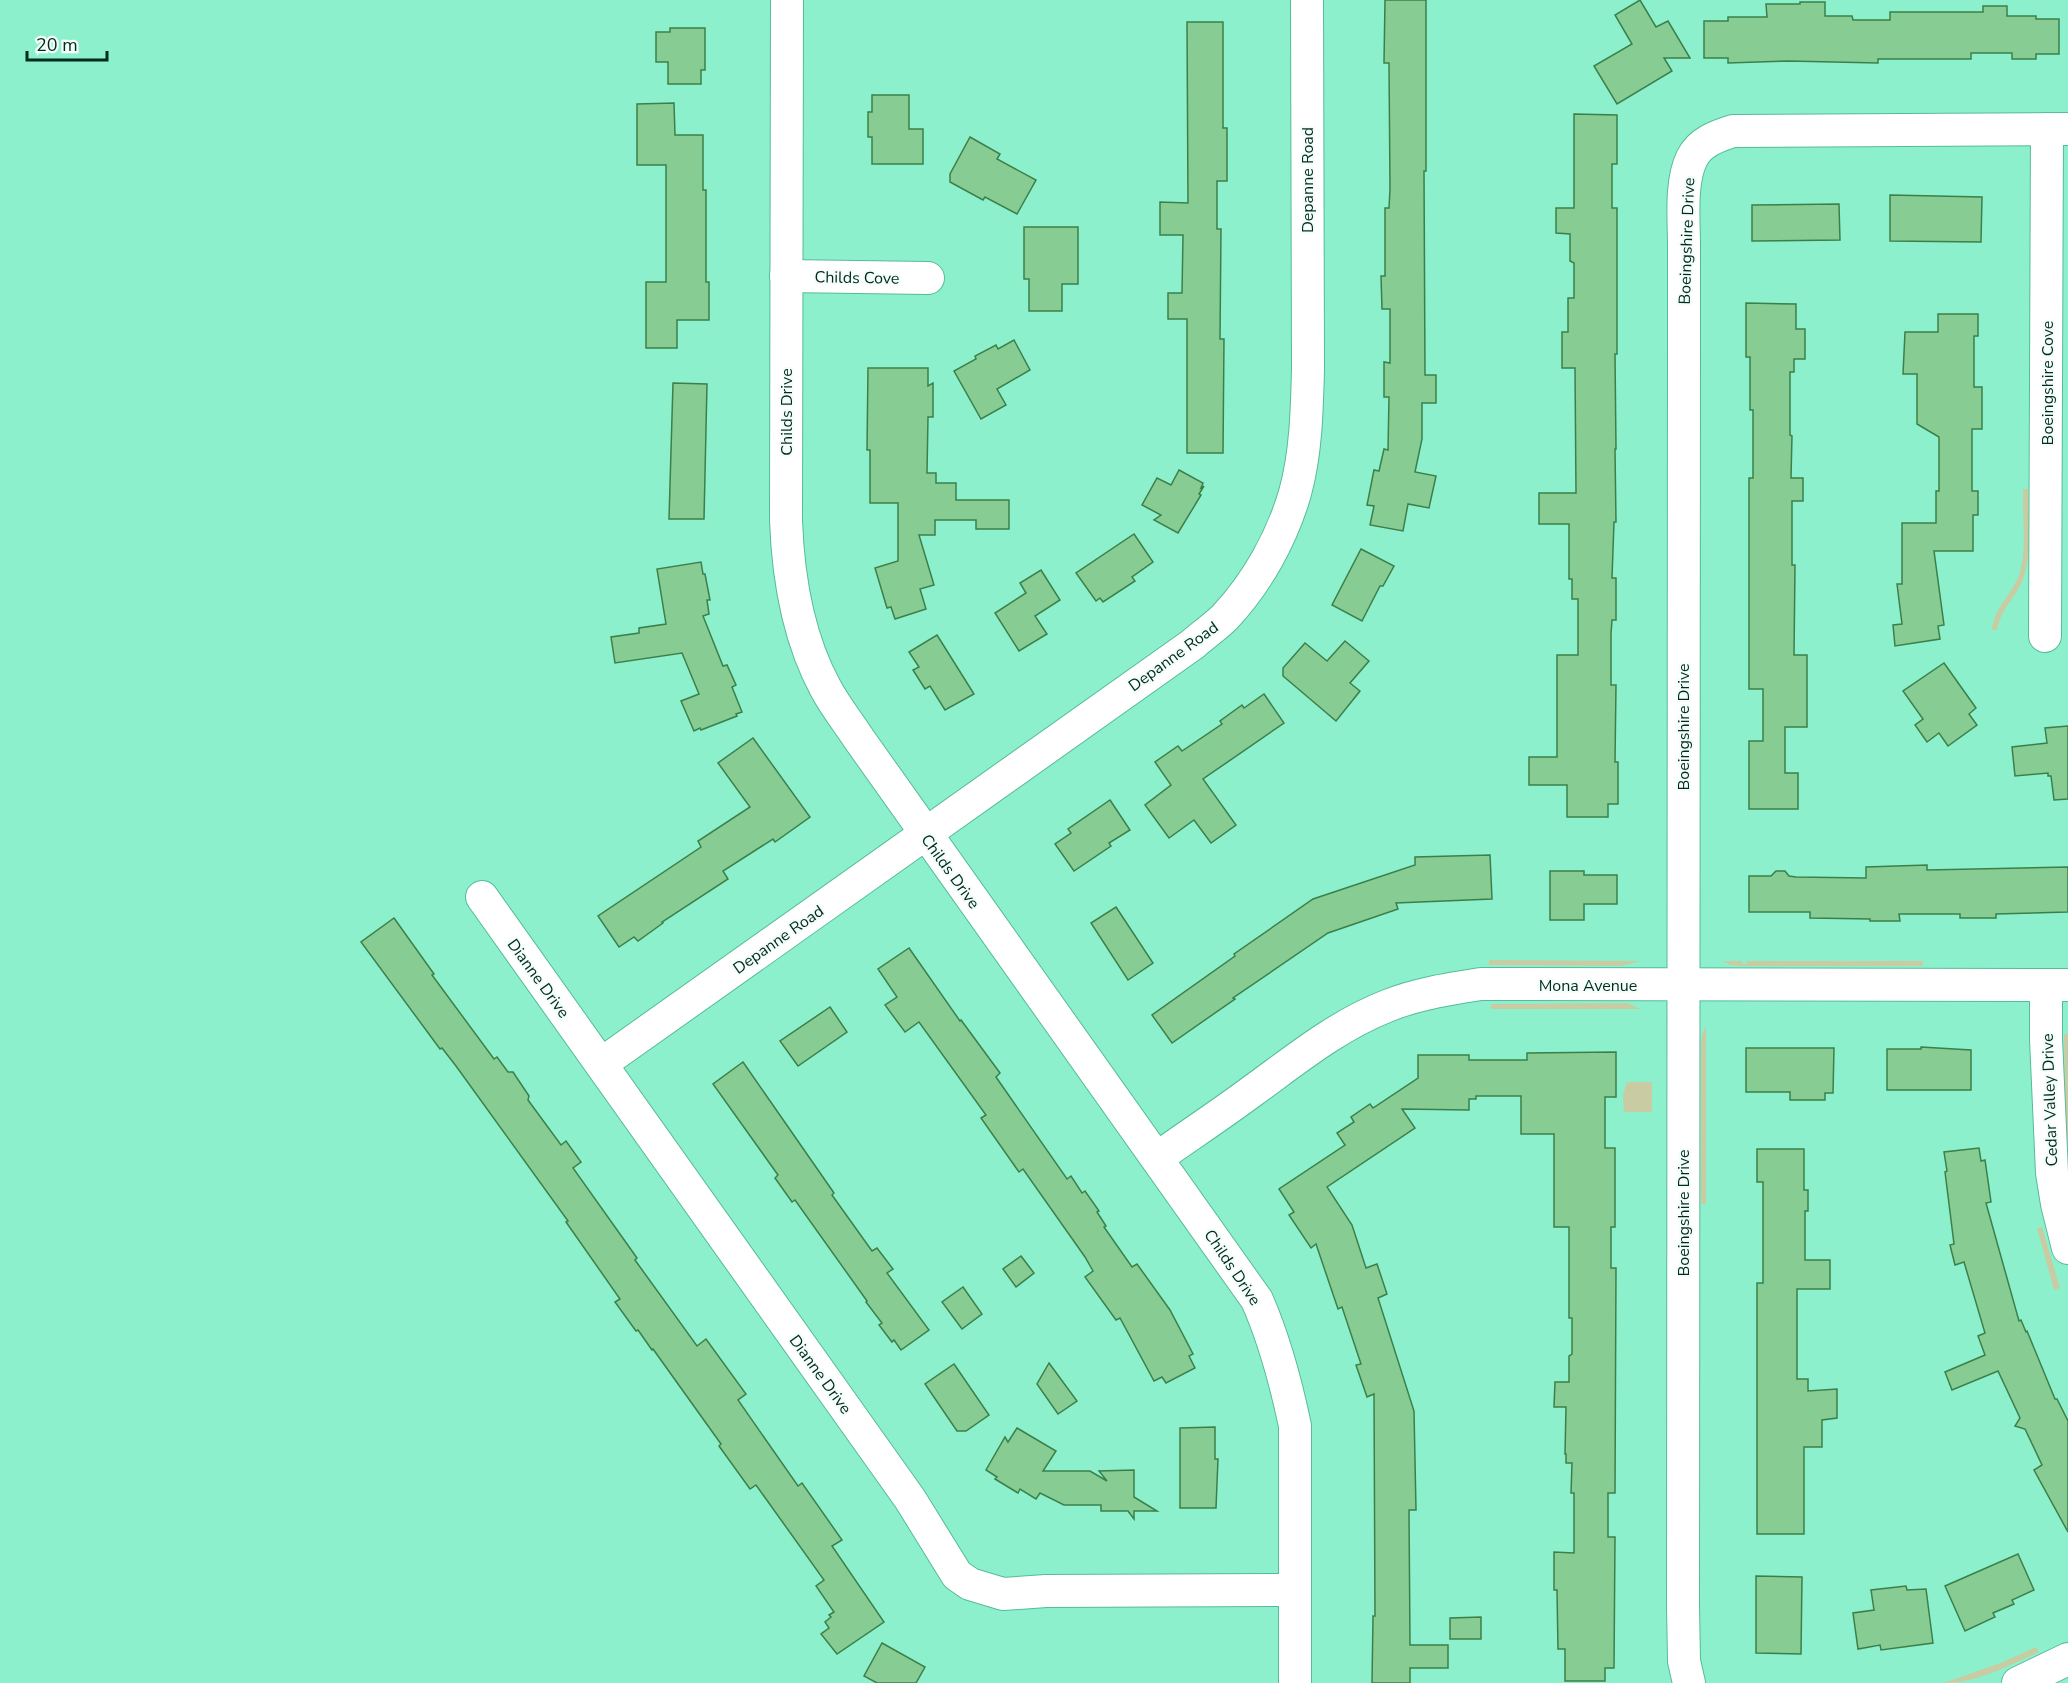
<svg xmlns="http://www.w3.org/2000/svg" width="2068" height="1683" font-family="'Nunito Sans',sans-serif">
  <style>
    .green { fill: #c9cba2 }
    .building { fill: #86cc93; stroke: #3b804b; stroke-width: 1.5 }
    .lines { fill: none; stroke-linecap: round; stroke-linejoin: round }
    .minor-casing { stroke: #56bb9a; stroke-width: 34 }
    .minor { stroke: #fff; stroke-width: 32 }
    .labels { text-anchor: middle; stroke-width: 4.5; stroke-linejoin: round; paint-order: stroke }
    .street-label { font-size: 16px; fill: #002b1f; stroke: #f4fdf9 }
  </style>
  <rect width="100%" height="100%" fill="#8cf0cd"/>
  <g class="green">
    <path d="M 2023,489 L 2028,489 C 2028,514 2032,557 2023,579 C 2015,599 2001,608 1997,630 L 1992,630 C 1994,606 2014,593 2020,572 C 2027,548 2022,514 2023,489 Z"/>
    <path d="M 1489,960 L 1641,961 L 1621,966 L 1489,965 Z"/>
    <path d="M 1723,961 L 1742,961 L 1742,964 L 1746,964 L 1747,961 L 1923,961 L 1923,966 L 1741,966 L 1730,965 Z"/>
    <path d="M 1627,1003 L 1641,1009 L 1491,1009 L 1491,1004 Z"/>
    <path d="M 1706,1026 L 1706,1204 L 1701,1204 L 1701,1046 L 1702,1034 Z"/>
    <path d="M 2064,1034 L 2068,1034 L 2068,1155 L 2066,1136 Z"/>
    <path d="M 1627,1082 L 1652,1082 L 1652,1112 L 1624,1112 L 1623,1095 Z"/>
    <path d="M 2042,1227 L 2060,1288 L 2054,1290 L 2037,1228 Z"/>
    <path d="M 2036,1647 L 2039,1652 C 2009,1665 1978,1683 1944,1683 L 2003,1662 Z"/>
  </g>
  <g class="building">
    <path d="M 1385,0 L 1426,0 L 1426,171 L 1424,171 L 1425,375 L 1436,375 L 1436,403 L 1422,403 L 1422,439 L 1415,472 L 1436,476 L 1429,508 L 1408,504 L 1403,531 L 1370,525 L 1374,506 L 1367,505 L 1374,470 L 1379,471 L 1384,449 L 1388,450 L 1389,397 L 1384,397 L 1384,362 L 1390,363 L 1390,309 L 1382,309 L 1381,276 L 1385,276 L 1385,208 L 1389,208 L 1390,189 L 1389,63 L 1384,63 Z"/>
    <path d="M 1640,0 L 1656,27 L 1668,21 L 1690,58 L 1664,58 L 1672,71 L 1617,104 L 1594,66 L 1632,44 L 1615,15 Z"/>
    <path d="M 1800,2 L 1825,2 L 1825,16 L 1852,16 L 1853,20 L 1890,20 L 1890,12 L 1983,12 L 1983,6 L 2007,6 L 2007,16 L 2036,16 L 2036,19 L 2059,19 L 2059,54 L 2036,54 L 2036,59 L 2012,59 L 2012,53 L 1971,53 L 1971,59 L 1878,59 L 1878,63 L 1788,61 L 1728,63 L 1728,58 L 1704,58 L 1704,21 L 1728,21 L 1728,17 L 1767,17 L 1766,4 L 1800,4 Z"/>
    <path d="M 1187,22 L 1223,22 L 1223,128 L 1227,128 L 1227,181 L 1217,181 L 1217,229 L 1221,229 L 1220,339 L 1224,339 L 1223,453 L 1187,453 L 1187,319 L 1168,319 L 1168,293 L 1182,293 L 1183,235 L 1160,235 L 1160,202 L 1188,203 Z"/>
    <path d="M 670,28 L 705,28 L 705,70 L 701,70 L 701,84 L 668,84 L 668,62 L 656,62 L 656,32 L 670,32 Z"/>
    <path d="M 872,95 L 909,95 L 909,129 L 923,129 L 923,164 L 872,164 L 872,137 L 868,137 L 868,112 L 872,112 Z"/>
    <path d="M 674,103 L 675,135 L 703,135 L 703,190 L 706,190 L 706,282 L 709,282 L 709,320 L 677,320 L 677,348 L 646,348 L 646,282 L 666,282 L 666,165 L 637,165 L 637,104 Z"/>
    <path d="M 1574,114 L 1617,115 L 1617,164 L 1612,164 L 1612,208 L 1617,208 L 1617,354 L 1615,354 L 1616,449 L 1615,449 L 1616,522 L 1614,522 L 1612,578 L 1616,578 L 1616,620 L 1612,620 L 1611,634 L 1611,685 L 1616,685 L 1615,762 L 1618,762 L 1618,804 L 1608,804 L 1608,817 L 1567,817 L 1567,785 L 1529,785 L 1529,757 L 1557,757 L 1557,655 L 1578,655 L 1578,599 L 1572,599 L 1572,579 L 1569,579 L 1569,524 L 1539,524 L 1539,493 L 1576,493 L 1575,368 L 1562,368 L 1562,332 L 1568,332 L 1568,298 L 1574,298 L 1574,263 L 1570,261 L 1570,234 L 1556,233 L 1556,208 L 1574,208 Z"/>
    <path d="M 970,137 L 1000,154 L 997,159 L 1036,180 L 1017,214 L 985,197 L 983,200 L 950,182 L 950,174 Z"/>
    <path d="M 1890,195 L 1982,197 L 1981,242 L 1890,241 Z"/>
    <path d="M 1839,204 L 1840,240 L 1752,241 L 1752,205 Z"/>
    <path d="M 1024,227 L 1078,227 L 1078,284 L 1062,284 L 1062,311 L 1029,311 L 1029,279 L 1024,279 Z"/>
    <path d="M 1746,303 L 1796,304 L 1796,329 L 1805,329 L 1805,359 L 1794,359 L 1794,372 L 1790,372 L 1790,435 L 1792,436 L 1791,478 L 1803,478 L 1803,501 L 1792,501 L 1792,565 L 1795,565 L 1794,655 L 1807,655 L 1807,727 L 1785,727 L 1785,773 L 1798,773 L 1798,809 L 1749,809 L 1749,741 L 1763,741 L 1763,689 L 1749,689 L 1749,478 L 1753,478 L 1753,410 L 1750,410 L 1750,357 L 1746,357 Z"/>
    <path d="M 1938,314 L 1978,314 L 1978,336 L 1974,336 L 1974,387 L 1982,387 L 1982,429 L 1972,429 L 1972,491 L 1978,491 L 1978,515 L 1973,515 L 1973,551 L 1934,551 L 1944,625 L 1938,626 L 1940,639 L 1895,646 L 1893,625 L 1902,624 L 1897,584 L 1902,584 L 1902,523 L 1936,523 L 1936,491 L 1939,491 L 1939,437 L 1917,424 L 1917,374 L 1903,374 L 1905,332 L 1938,332 Z"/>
    <path d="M 1014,340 L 1030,370 L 997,389 L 1006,405 L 981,419 L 954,371 L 976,359 L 975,356 L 996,345 L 998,349 Z"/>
    <path d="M 868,368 L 928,368 L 928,386 L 933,383 L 933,417 L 928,417 L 927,473 L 936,473 L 936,483 L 956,483 L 956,500 L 1009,500 L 1009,529 L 976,529 L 976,520 L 935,520 L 935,535 L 919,535 L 934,585 L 920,589 L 926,609 L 895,619 L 891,607 L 887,608 L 875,568 L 898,561 L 898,503 L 870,503 L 870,450 L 867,450 Z"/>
    <path d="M 673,383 L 707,384 L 704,519 L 669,519 Z"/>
    <path d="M 1179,470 L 1203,483 L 1201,488 L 1204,486 L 1199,494 L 1201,495 L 1178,533 L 1154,520 L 1161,515 L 1142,505 L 1157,478 L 1171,485 Z"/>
    <path d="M 1134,534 L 1153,562 L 1132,577 L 1135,581 L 1103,602 L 1100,598 L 1096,601 L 1076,573 Z"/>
    <path d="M 1361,549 L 1394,566 L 1383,586 L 1380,586 L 1362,621 L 1332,605 Z"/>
    <path d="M 701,562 L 703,574 L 705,574 L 710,600 L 707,600 L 709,614 L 703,616 L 723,666 L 727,665 L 736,685 L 732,687 L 742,712 L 736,714 L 737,716 L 701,730 L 700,728 L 694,731 L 681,701 L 699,694 L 682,653 L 615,663 L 611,637 L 639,633 L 639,628 L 666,624 L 657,569 Z"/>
    <path d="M 1041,570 L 1060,600 L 1035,616 L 1047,634 L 1019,651 L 995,613 L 1026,593 L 1020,583 Z"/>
    <path d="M 937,635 L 974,694 L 945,710 L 930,686 L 925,689 L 913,670 L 919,667 L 909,652 Z"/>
    <path d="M 1345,641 L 1369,661 L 1350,683 L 1360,691 L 1336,721 L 1283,676 L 1283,668 L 1305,643 L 1327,661 Z"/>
    <path d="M 1944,663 L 1976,708 L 1969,714 L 1977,725 L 1948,746 L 1939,733 L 1927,742 L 1915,725 L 1923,719 L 1903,691 Z"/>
    <path d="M 1264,694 L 1284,723 L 1203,779 L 1236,825 L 1211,843 L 1194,820 L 1169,838 L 1145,805 L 1171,785 L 1155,762 L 1178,746 L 1182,751 L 1222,724 L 1220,721 L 1242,705 L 1244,708 Z"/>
    <path d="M 2068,726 L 2068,799 L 2054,800 L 2051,776 L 2048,776 L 2048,773 L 2015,776 L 2012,747 L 2047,743 L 2045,728 Z"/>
    <path d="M 753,738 L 810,817 L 775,842 L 773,839 L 723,871 L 728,879 L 662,922 L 663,923 L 638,941 L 634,937 L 619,947 L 598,916 L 701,847 L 698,841 L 750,807 L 718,763 Z"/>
    <path d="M 1110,800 L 1130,830 L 1109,843 L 1111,846 L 1074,871 L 1055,844 L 1071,833 L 1068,829 Z"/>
    <path d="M 1490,855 L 1492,899 L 1396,903 L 1398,909 L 1328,933 L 1233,998 L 1235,999 L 1172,1043 L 1152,1015 L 1235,956 L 1234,954 L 1313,899 L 1415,865 L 1415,857 Z"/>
    <path d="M 1927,865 L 1927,870 L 2068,867 L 2068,912 L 1996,914 L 1996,918 L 1960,918 L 1960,914 L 1899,914 L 1900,921 L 1870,921 L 1870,919 L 1810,918 L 1810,912 L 1749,912 L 1749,876 L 1771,876 L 1776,871 L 1785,871 L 1789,876 L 1796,877 L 1866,878 L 1866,867 Z"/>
    <path d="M 1550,871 L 1584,871 L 1584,875 L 1617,875 L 1617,904 L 1584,904 L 1584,920 L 1550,920 Z"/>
    <path d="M 1116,907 L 1153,963 L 1128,980 L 1091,923 Z"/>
    <path d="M 394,918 L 434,974 L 432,975 L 494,1059 L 497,1057 L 508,1072 L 513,1072 L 529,1096 L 528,1100 L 561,1145 L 566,1141 L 581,1162 L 573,1168 L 637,1258 L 635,1260 L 697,1346 L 706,1339 L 746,1394 L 738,1400 L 798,1486 L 802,1483 L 842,1540 L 832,1546 L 884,1622 L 837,1654 L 821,1634 L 829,1628 L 825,1622 L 831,1617 L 829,1615 L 834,1612 L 816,1586 L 824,1580 L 756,1485 L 750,1489 L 719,1446 L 721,1444 L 653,1349 L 652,1350 L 638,1330 L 636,1331 L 615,1302 L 620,1299 L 566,1222 L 568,1221 L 456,1066 L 442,1048 L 440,1049 L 361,942 Z"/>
    <path d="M 909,948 L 960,1021 L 961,1020 L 1000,1073 L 996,1077 L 1067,1179 L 1071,1176 L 1082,1193 L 1085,1191 L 1099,1211 L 1097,1212 L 1106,1226 L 1104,1227 L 1132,1267 L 1137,1264 L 1170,1310 L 1193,1354 L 1189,1356 L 1195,1368 L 1166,1383 L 1162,1377 L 1154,1381 L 1120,1318 L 1116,1320 L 1085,1277 L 1093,1271 L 1085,1257 L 1023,1169 L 1019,1172 L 981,1118 L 986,1115 L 919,1022 L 905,1032 L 885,1005 L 897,997 L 878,969 Z"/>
    <path d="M 830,1007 L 847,1032 L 798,1066 L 780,1041 Z"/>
    <path d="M 1921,1047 L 1971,1050 L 1971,1090 L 1887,1090 L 1887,1049 L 1921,1049 Z"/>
    <path d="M 1746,1048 L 1834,1048 L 1833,1093 L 1825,1093 L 1825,1100 L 1790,1100 L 1790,1092 L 1746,1092 Z"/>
    <path d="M 1616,1052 L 1616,1097 L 1605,1097 L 1605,1148 L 1615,1148 L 1615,1227 L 1611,1227 L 1611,1268 L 1616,1268 L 1615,1493 L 1608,1493 L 1608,1537 L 1615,1537 L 1614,1668 L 1605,1668 L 1605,1681 L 1565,1681 L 1565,1649 L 1558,1649 L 1557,1590 L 1554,1590 L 1554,1552 L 1574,1553 L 1574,1493 L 1571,1493 L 1572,1463 L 1566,1463 L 1566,1454 L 1565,1454 L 1566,1407 L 1554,1407 L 1555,1382 L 1569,1382 L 1569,1356 L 1572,1354 L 1572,1318 L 1569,1318 L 1569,1227 L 1554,1227 L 1554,1134 L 1521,1134 L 1521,1096 L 1476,1096 L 1476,1099 L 1469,1099 L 1469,1110 L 1402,1109 L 1415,1128 L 1327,1187 L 1352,1225 L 1366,1268 L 1377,1264 L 1387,1294 L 1378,1298 L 1414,1411 L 1416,1510 L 1409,1510 L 1410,1645 L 1448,1645 L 1448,1668 L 1410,1668 L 1410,1683 L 1372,1683 L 1373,1616 L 1375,1616 L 1374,1394 L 1367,1397 L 1356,1365 L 1361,1364 L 1342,1307 L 1338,1309 L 1316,1244 L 1311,1248 L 1289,1215 L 1294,1212 L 1279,1189 L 1345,1145 L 1337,1133 L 1354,1122 L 1351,1117 L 1370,1104 L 1373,1108 L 1418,1078 L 1418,1055 L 1469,1055 L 1469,1060 L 1527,1060 L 1527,1053 Z"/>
    <path d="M 743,1062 L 834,1193 L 832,1195 L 872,1251 L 877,1248 L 893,1269 L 887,1273 L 929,1330 L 901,1350 L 894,1340 L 892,1342 L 879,1325 L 882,1323 L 866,1302 L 867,1301 L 795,1200 L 792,1202 L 775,1178 L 778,1175 L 713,1084 Z"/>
    <path d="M 1979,1148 L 1981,1161 L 1985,1160 L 1991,1202 L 1986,1203 L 2019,1321 L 2021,1320 L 2026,1332 L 2027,1331 L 2055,1399 L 2057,1399 L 2068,1421 L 2068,1532 L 2034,1470 L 2042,1465 L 2025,1429 L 2015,1426 L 2020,1418 L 1998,1371 L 1952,1390 L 1945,1372 L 1985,1355 L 1978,1336 L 1985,1333 L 1964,1262 L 1955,1265 L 1950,1245 L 1954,1244 L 1945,1172 L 1947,1171 L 1944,1152 Z"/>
    <path d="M 1757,1149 L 1804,1149 L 1804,1190 L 1808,1190 L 1808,1211 L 1805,1211 L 1805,1260 L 1830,1260 L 1830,1289 L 1797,1289 L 1797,1379 L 1808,1379 L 1808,1391 L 1837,1389 L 1837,1418 L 1822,1420 L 1822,1447 L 1804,1447 L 1804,1534 L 1757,1534 L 1757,1283 L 1763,1283 L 1763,1182 L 1757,1182 Z"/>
    <path d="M 1021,1256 L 1034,1273 L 1016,1287 L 1003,1269 Z"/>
    <path d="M 963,1287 L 982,1314 L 962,1329 L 942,1302 Z"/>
    <path d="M 1049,1363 L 1077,1401 L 1058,1414 L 1037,1384 Z"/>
    <path d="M 954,1364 L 989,1415 L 966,1431 L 957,1431 L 925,1384 Z"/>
    <path d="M 1215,1427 L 1215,1459 L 1218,1459 L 1216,1508 L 1180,1508 L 1180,1428 Z"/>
    <path d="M 1017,1428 L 1056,1451 L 1043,1471 L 1090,1471 L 1107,1481 L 1099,1471 L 1134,1470 L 1134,1497 L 1157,1511 L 1134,1511 L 1134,1519 L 1128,1511 L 1101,1511 L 1101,1505 L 1064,1505 L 1040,1493 L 1036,1499 L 1020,1489 L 1018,1493 L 995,1479 L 997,1477 L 986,1470 L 1005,1437 L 1008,1442 Z"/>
    <path d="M 2018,1554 L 2034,1590 L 2012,1600 L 2014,1604 L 1993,1613 L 1995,1617 L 1965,1631 L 1945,1586 Z"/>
    <path d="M 1756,1576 L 1802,1577 L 1801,1654 L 1756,1653 Z"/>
    <path d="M 1906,1586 L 1907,1590 L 1926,1589 L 1933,1643 L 1881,1650 L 1880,1645 L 1858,1649 L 1853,1613 L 1874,1610 L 1871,1590 Z"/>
    <path d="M 1481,1617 L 1481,1639 L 1450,1639 L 1450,1618 Z"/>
    <path d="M 882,1643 L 925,1667 L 916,1683 L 877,1683 L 864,1676 Z"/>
  </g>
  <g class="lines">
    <g class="minor-casing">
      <g id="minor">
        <path d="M 787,0 L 786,520 C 788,577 798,638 826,689 C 835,706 848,722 859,739 L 1257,1300 C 1275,1341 1286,1383 1295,1426 L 1295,1683"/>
        <path d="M 786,276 L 928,278"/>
        <path d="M 2045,636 L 2047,129"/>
        <path d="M 482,897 L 910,1499 L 957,1575 L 970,1584 L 1003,1594 L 1046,1591 L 1295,1590"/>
        <path d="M 2046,985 L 2046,1039 L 2052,1173 L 2057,1204 L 2068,1248"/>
        <path d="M 601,1064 L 1193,644 C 1203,635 1215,627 1225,617 C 1257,583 1282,538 1295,493 C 1306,454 1307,409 1308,369 L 1307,0"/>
        <path d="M 1157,1158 C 1188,1136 1220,1115 1251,1092 C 1294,1061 1336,1026 1387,1006 C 1416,994 1449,989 1481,984 L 2068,985"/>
        <path d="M 1689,1683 L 1684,1661 L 1683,1605 L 1684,339 C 1684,308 1684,277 1684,246 C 1684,220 1680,182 1692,158 C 1700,142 1717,136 1733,131 L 2068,129"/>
        <path d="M 2018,1683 L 2068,1659"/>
      </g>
    </g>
    <use href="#minor" class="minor"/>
  </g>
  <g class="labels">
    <g class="street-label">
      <text transform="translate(1307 180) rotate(-90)" y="6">Depanne Road</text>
      <text transform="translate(1686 241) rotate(-88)" y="6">Boeingshire Drive</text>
      <text transform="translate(857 277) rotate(1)" y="6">Childs Cove</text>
      <text transform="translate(2047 383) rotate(-90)" y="6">Boeingshire Cove</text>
      <text transform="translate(786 412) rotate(-90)" y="6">Childs Drive</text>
      <text transform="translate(1173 656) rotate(-36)" y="6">Depanne Road</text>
      <text transform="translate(1683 727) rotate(-90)" y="6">Boeingshire Drive</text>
      <text transform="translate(951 871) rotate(54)" y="6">Childs Drive</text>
      <text transform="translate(778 939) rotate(-35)" y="6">Depanne Road</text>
      <text transform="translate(539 978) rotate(54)" y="6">Dianne Drive</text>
      <text x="1588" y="991">Mona Avenue</text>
      <text transform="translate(2049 1100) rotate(-92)" y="6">Cedar Valley Drive</text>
      <text transform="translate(1683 1213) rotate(-90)" y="6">Boeingshire Drive</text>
      <text transform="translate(1233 1267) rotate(56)" y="6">Childs Drive</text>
      <text transform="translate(821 1374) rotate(54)" y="6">Dianne Drive</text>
    </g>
  </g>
  <path d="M27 51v9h80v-9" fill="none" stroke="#002b1f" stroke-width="3"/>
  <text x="36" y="51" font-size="18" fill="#002b1f" stroke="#f4fdf9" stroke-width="4.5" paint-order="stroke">20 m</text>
</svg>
